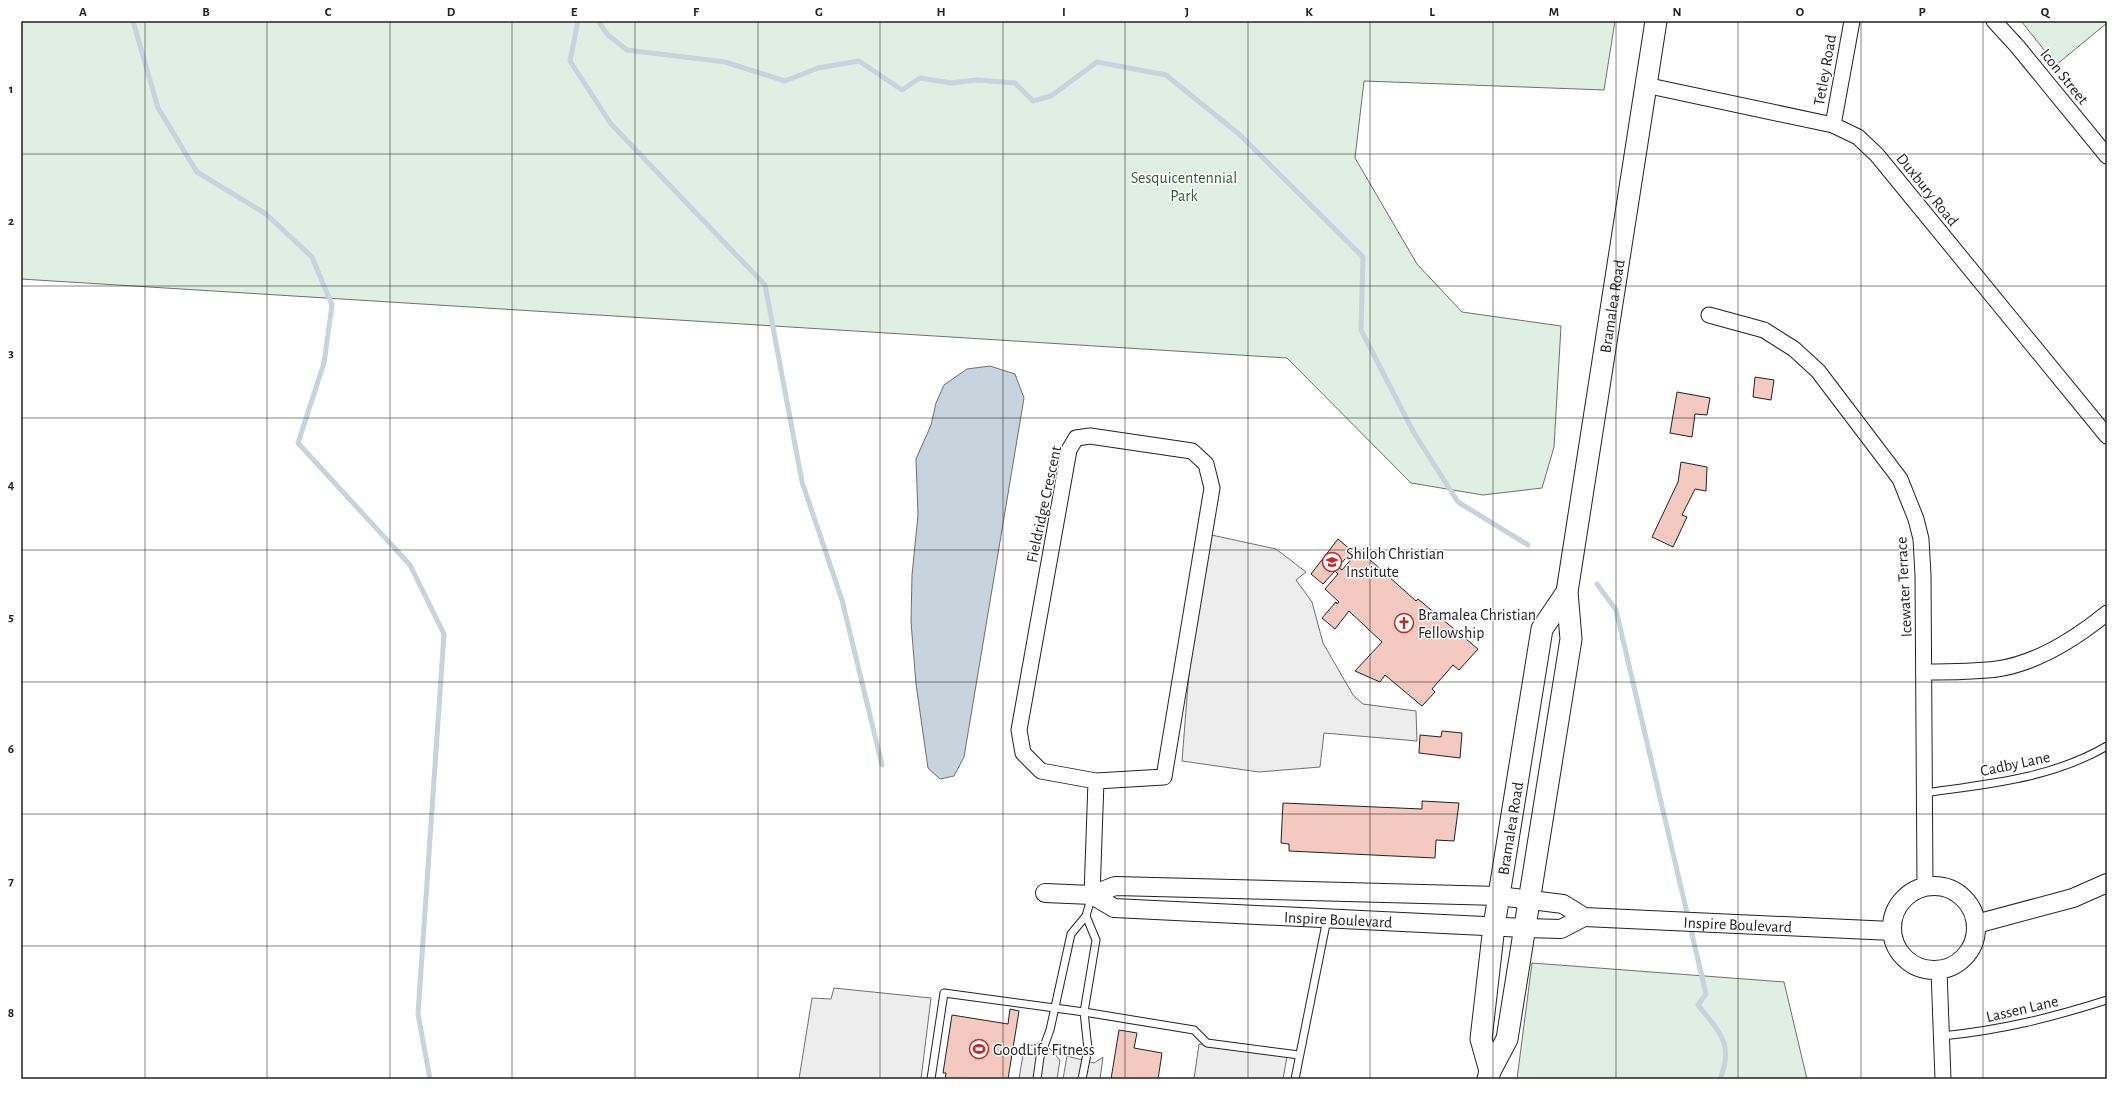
<svg xmlns="http://www.w3.org/2000/svg" width="2128" height="1100" font-family="'Alegreya Sans',sans-serif">
  <style>
    .green { fill: #e0efe3; stroke: #6f6f6f }
    .parking { fill: #ededed; stroke: #6f6f6f }
    .water { fill: #c7d3dd; stroke: #6f6f6f }
    .lines { fill: none; stroke-linecap: round; stroke-linejoin: round }
    .stream { stroke: #c7d3dd; stroke-width: 5 }
    .building { fill: #f3c9c0; stroke: #222 }
    .service-casing { stroke: #222; stroke-width: 9 }
    .minor-casing { stroke: #222; stroke-width: 17 }
    .tertiary-casing { stroke: #222; stroke-width: 20 }
    .secondary-casing { stroke: #222; stroke-width: 23 }
    .service { stroke: #fff; stroke-width: 7 }
    .minor { stroke: #fff; stroke-width: 15 }
    .tertiary { stroke: #fff; stroke-width: 18 }
    .secondary { stroke: #fff; stroke-width: 21 }
    .grid { fill: none; stroke: #222; stroke-width: 1; stroke-opacity: 0.55 }
    .labels { text-anchor: middle; stroke-width: 3; stroke-linejoin: round; paint-order: stroke }
    .street-label { font-size: 16px; fill: #222; stroke: #fff }
    .park-label { font-size: 16px; fill: #2f5e38; stroke: #fff }
    .poi-label { font-size: 16px; fill: #222; stroke: #fff; text-anchor: start }
    .neatline { fill: none; stroke: #222; stroke-width: 1.5 }
    .grid-label { font-size: 13px; text-anchor: middle; font-weight: bold; fill: #222 }
  </style>
  <rect width="100%" height="100%" fill="#fff"/>
  <g class="green">
    <path d="M 21,21 L 1615,21 L 1604,90 L 1364,81 L 1355,158 L 1417,264 L 1462,312 L 1561,326 L 1554,447 L 1542,488 L 1483,495 L 1411,483 L 1287,358 L 21,279 Z"/>
    <path d="M 2021,21 L 2107,21 L 2107,23 L 2056,65 Z"/>
    <path d="M 1532,963 L 1784,982 L 1807,1079 L 1517,1079 Z"/>
  </g>
  <g class="parking">
    <path d="M 1207,534 L 1276,549 L 1306,572 L 1296,580 L 1312,602 L 1323,643 L 1353,695 L 1363,704 L 1416,711 L 1417,741 L 1324,733 L 1320,767 L 1259,772 L 1182,761 L 1194,609 Z"/>
    <path d="M 834,988 L 931,998 L 921,1079 L 799,1079 L 812,998 L 831,999 Z"/>
    <path d="M 1038,1043 L 1049,1048 L 1060,1060 L 1057,1079 L 1019,1079 L 1024,1048 Z"/>
    <path d="M 1199,1044 L 1288,1051 L 1283,1079 L 1194,1079 Z"/>
    <path d="M 1067,1056 L 1094,1063 L 1103,1057 L 1100,1079 L 1063,1079 Z"/>
  </g>
  <path class="water" d="M 990,366 L 1015,374 L 1024,398 L 964,757 L 954,776 L 940,779 L 928,768 L 916,684 L 911,622 L 912,575 L 918,515 L 916,459 L 931,425 L 936,403 L 944,385 L 967,369 Z"/>
  <g class="lines">
    <g class="stream">
      <path d="M 133,21 L 158,108 L 197,172 L 266,214 L 312,257 L 332,305 L 324,363 L 298,443 L 410,565 L 444,634 L 418,1014 L 430,1079"/>
      <path d="M 578,21 L 570,61 L 611,124 L 765,285 L 802,482 L 842,600 L 882,765"/>
      <path d="M 598,21 L 608,35 L 627,50 L 725,62 L 785,81 L 818,68 L 859,61 L 902,90 L 920,78 L 951,83 L 977,80 L 1015,83 L 1033,101 L 1051,96 L 1097,62 L 1166,75 L 1240,135 L 1363,257 L 1361,330 L 1414,433 L 1458,502 L 1528,545"/>
      <path d="M 1597,584 L 1616,610 L 1706,994 L 1698,1005 C 1718,1031 1735,1043 1720,1079"/>
    </g>
  </g>
  <g class="building">
    <path d="M 1755,377 L 1774,380 L 1771,400 L 1753,397 Z"/>
    <path d="M 1677,392 L 1710,398 L 1707,415 L 1695,414 L 1692,437 L 1670,433 Z"/>
    <path d="M 1681,462 L 1707,467 L 1706,491 L 1695,489 L 1682,515 L 1687,517 L 1673,547 L 1652,537 L 1678,482 Z"/>
    <path d="M 1338,539 L 1352,551 L 1338,567 L 1342,570 L 1359,550 L 1416,601 L 1418,599 L 1478,649 L 1459,670 L 1453,665 L 1432,689 L 1435,692 L 1422,706 L 1385,675 L 1380,682 L 1355,671 L 1382,642 L 1349,611 L 1335,629 L 1322,618 L 1336,602 L 1337,604 L 1339,602 L 1325,589 L 1338,574 L 1335,571 L 1323,584 L 1311,574 Z"/>
    <path d="M 1442,731 L 1462,733 L 1460,758 L 1419,753 L 1420,735 L 1441,737 Z"/>
    <path d="M 1422,801 L 1459,803 L 1454,841 L 1436,840 L 1435,858 L 1289,851 L 1289,844 L 1281,843 L 1283,803 L 1422,809 Z"/>
    <path d="M 1010,1009 L 1019,1011 L 1008,1079 L 945,1079 L 946,1073 L 943,1073 L 952,1015 L 1008,1024 Z"/>
    <path d="M 1119,1030 L 1137,1033 L 1134,1048 L 1162,1053 L 1158,1079 L 1111,1079 Z"/>
  </g>
  <g class="lines">
    <g class="service-casing">
      <g id="service">
        <path d="M 1924,793 C 1986,784 2051,779 2107,746"/>
        <path d="M 1942,1036 C 2002,1030 2050,1018 2107,1000"/>
        <path d="M 931,1079 L 944,993 L 1084,1012 L 1194,1030 L 1207,1043 L 1299,1055"/>
        <path d="M 1037,1079 L 1040,1057 L 1050,1030 L 1071,934 L 1086,916 L 1092,895"/>
        <path d="M 1082,1079 L 1088,1049 L 1084,1012 L 1096,940 L 1086,916"/>
        <path d="M 1295,1079 L 1327,919"/>
      </g>
    </g>
    <g class="minor-casing">
      <g id="minor">
        <path d="M 1994,21 L 2017,46 L 2107,156"/>
        <path d="M 1645,85 L 1833,125 L 1858,137 L 1877,155 L 2107,436"/>
        <path d="M 1833,125 L 1852,21"/>
        <path d="M 1709,315 L 1764,330 L 1794,349 L 1818,371 L 1900,479 L 1916,519 L 1921,539 L 1923,575 L 1925,886"/>
        <path d="M 1924,672 C 1948,672 1973,672 1997,669 C 2038,663 2075,639 2107,613"/>
        <path d="M 1092,895 L 1096,781 L 1041,771 L 1023,753 L 1019,730 L 1069,450 L 1076,438 L 1090,436 L 1192,451 L 1206,464 L 1212,488 L 1164,777 L 1096,781"/>
        <path d="M 1939,970 L 1943,1079"/>
      </g>
    </g>
    <g class="tertiary-casing">
      <g id="tertiary">
        <circle cx="1934" cy="928" r="42"/>
        <path id="s1" d="M 1045,893 L 1092,895 L 1115,886 L 1499,896 L 1563,904 L 1584,917 L 1892,931"/>
        <path id="s2" d="M 1092,895 L 1114,908 L 1525,928 L 1561,929 L 1584,917"/>
        <path d="M 1976,924 L 2073,898 L 2107,883"/>
      </g>
    </g>
    <g class="secondary-casing">
      <g id="secondary">
        <path id="s3" d="M 1490,1071 L 1481,1039 L 1494,926 L 1542,629 L 1567,592"/>
        <path id="s4" d="M 1488,1079 L 1490,1071 L 1507,1039 L 1571,639 L 1567,592 L 1656,21"/>
      </g>
    </g>
    <use href="#service" class="service"/>
    <use href="#minor" class="minor"/>
    <use href="#tertiary" class="tertiary"/>
    <use href="#secondary" class="secondary"/>
  </g>
  <path class="grid" d="M 145,21 L 145,1079M 267,21 L 267,1079M 390,21 L 390,1079M 512,21 L 512,1079M 635,21 L 635,1079M 758,21 L 758,1079M 880,21 L 880,1079M 1003,21 L 1003,1079M 1125,21 L 1125,1079M 1248,21 L 1248,1079M 1370,21 L 1370,1079M 1493,21 L 1493,1079M 1616,21 L 1616,1079M 1738,21 L 1738,1079M 1861,21 L 1861,1079M 1983,21 L 1983,1079M 21,154 L 2107,154M 21,286 L 2107,286M 21,418 L 2107,418M 21,550 L 2107,550M 21,682 L 2107,682M 21,814 L 2107,814M 21,946 L 2107,946"/>
  <defs>
    <g id="school-ring" transform="scale(1)"><circle r="9.5" fill="#fff" stroke="#c62828" stroke-width="1.5"/><path d="M0-5L7-2L0 1L-7-2ZM-4 1L0 2.5L4 1V4Q0 6-4 4Z" fill="#c62828"/></g>
    <g id="church-ring" transform="scale(1)"><circle r="9.5" fill="#fff" stroke="#c62828" stroke-width="1.5"/><path d="M-1.2-6h2.4v3.5h3.3v2.4h-3.3V6h-2.4V-.1h-3.3v-2.4h3.3Z" fill="#c62828"/></g>
    <g id="stadium-ring" transform="scale(1)"><circle r="9.5" fill="#fff" stroke="#c62828" stroke-width="1.5"/><path d="M0-5a6.5 5 0 1 0 0 10a6.5 5 0 1 0 0-10ZM-3.5-1.8h7v3.6h-7Z" fill="#c62828"/></g>
  </defs>
  <g fill-rule="evenodd">
    <use href="#school-ring" x="1332" y="562"/>
    <use href="#church-ring" x="1404" y="623"/>
    <use href="#stadium-ring" x="979" y="1049"/>
  </g>
  <g class="labels">
    <g class="street-label">
      <text transform="translate(1824 70) rotate(-80)" y="6">Tetley Road</text>
      <text transform="translate(2065 76) rotate(51)" y="6">Icon Street</text>
      <text transform="translate(1928 189) rotate(51)" y="6">Duxbury Road</text>
      <text dy="6" stroke="none"><textPath href="#s4" startOffset="786">Bramalea Road</textPath></text>
      <text transform="translate(1043 504) rotate(-78)" y="6">Fieldridge Crescent</text>
      <text transform="translate(1903 587) rotate(-93)" y="6">Icewater Terrace</text>
      <text transform="translate(2015 763) rotate(-12)" y="6">Cadby Lane</text>
      <text dy="6" stroke="none"><textPath href="#s3" startOffset="246">Bramalea Road</textPath></text>
      <text dy="6" stroke="none"><textPath href="#s2" startOffset="250">Inspire Boulevard</textPath></text>
      <text dy="6" stroke="none"><textPath href="#s1" startOffset="699">Inspire Boulevard</textPath></text>
      <text transform="translate(2022 1008) rotate(-13)" y="6">Lassen Lane</text>
    </g>
    <g class="park-label">
      <text x="1184" y="183">Sesquicentennial<tspan x="1184" dy="18">Park</tspan></text>
    </g>
    <g class="poi-label">
      <text x="1346" y="559">Shiloh Christian<tspan x="1346" dy="18">Institute</tspan></text>
      <text x="1418" y="620">Bramalea Christian<tspan x="1418" dy="18">Fellowship</tspan></text>
      <text x="993" y="1055">GoodLife Fitness</text>
    </g>
  </g>
  <rect width="2128" height="1100" fill="none" stroke="#ffffff" stroke-width="44"/>
  <rect x="22" y="22" width="2084" height="1056" class="neatline"/>
  <g class="grid-label">
    <text x="83" y="16">A</text>
    <text x="206" y="16">B</text>
    <text x="328" y="16">C</text>
    <text x="451" y="16">D</text>
    <text x="574" y="16">E</text>
    <text x="696" y="16">F</text>
    <text x="819" y="16">G</text>
    <text x="941" y="16">H</text>
    <text x="1064" y="16">I</text>
    <text x="1187" y="16">J</text>
    <text x="1309" y="16">K</text>
    <text x="1432" y="16">L</text>
    <text x="1554" y="16">M</text>
    <text x="1677" y="16">N</text>
    <text x="1800" y="16">O</text>
    <text x="1922" y="16">P</text>
    <text x="2045" y="16">Q</text>
    <text x="11" y="93">1</text>
    <text x="11" y="225">2</text>
    <text x="11" y="357">3</text>
    <text x="11" y="489">4</text>
    <text x="11" y="621">5</text>
    <text x="11" y="753">6</text>
    <text x="11" y="885">7</text>
    <text x="11" y="1017">8</text>
  </g>
</svg>
